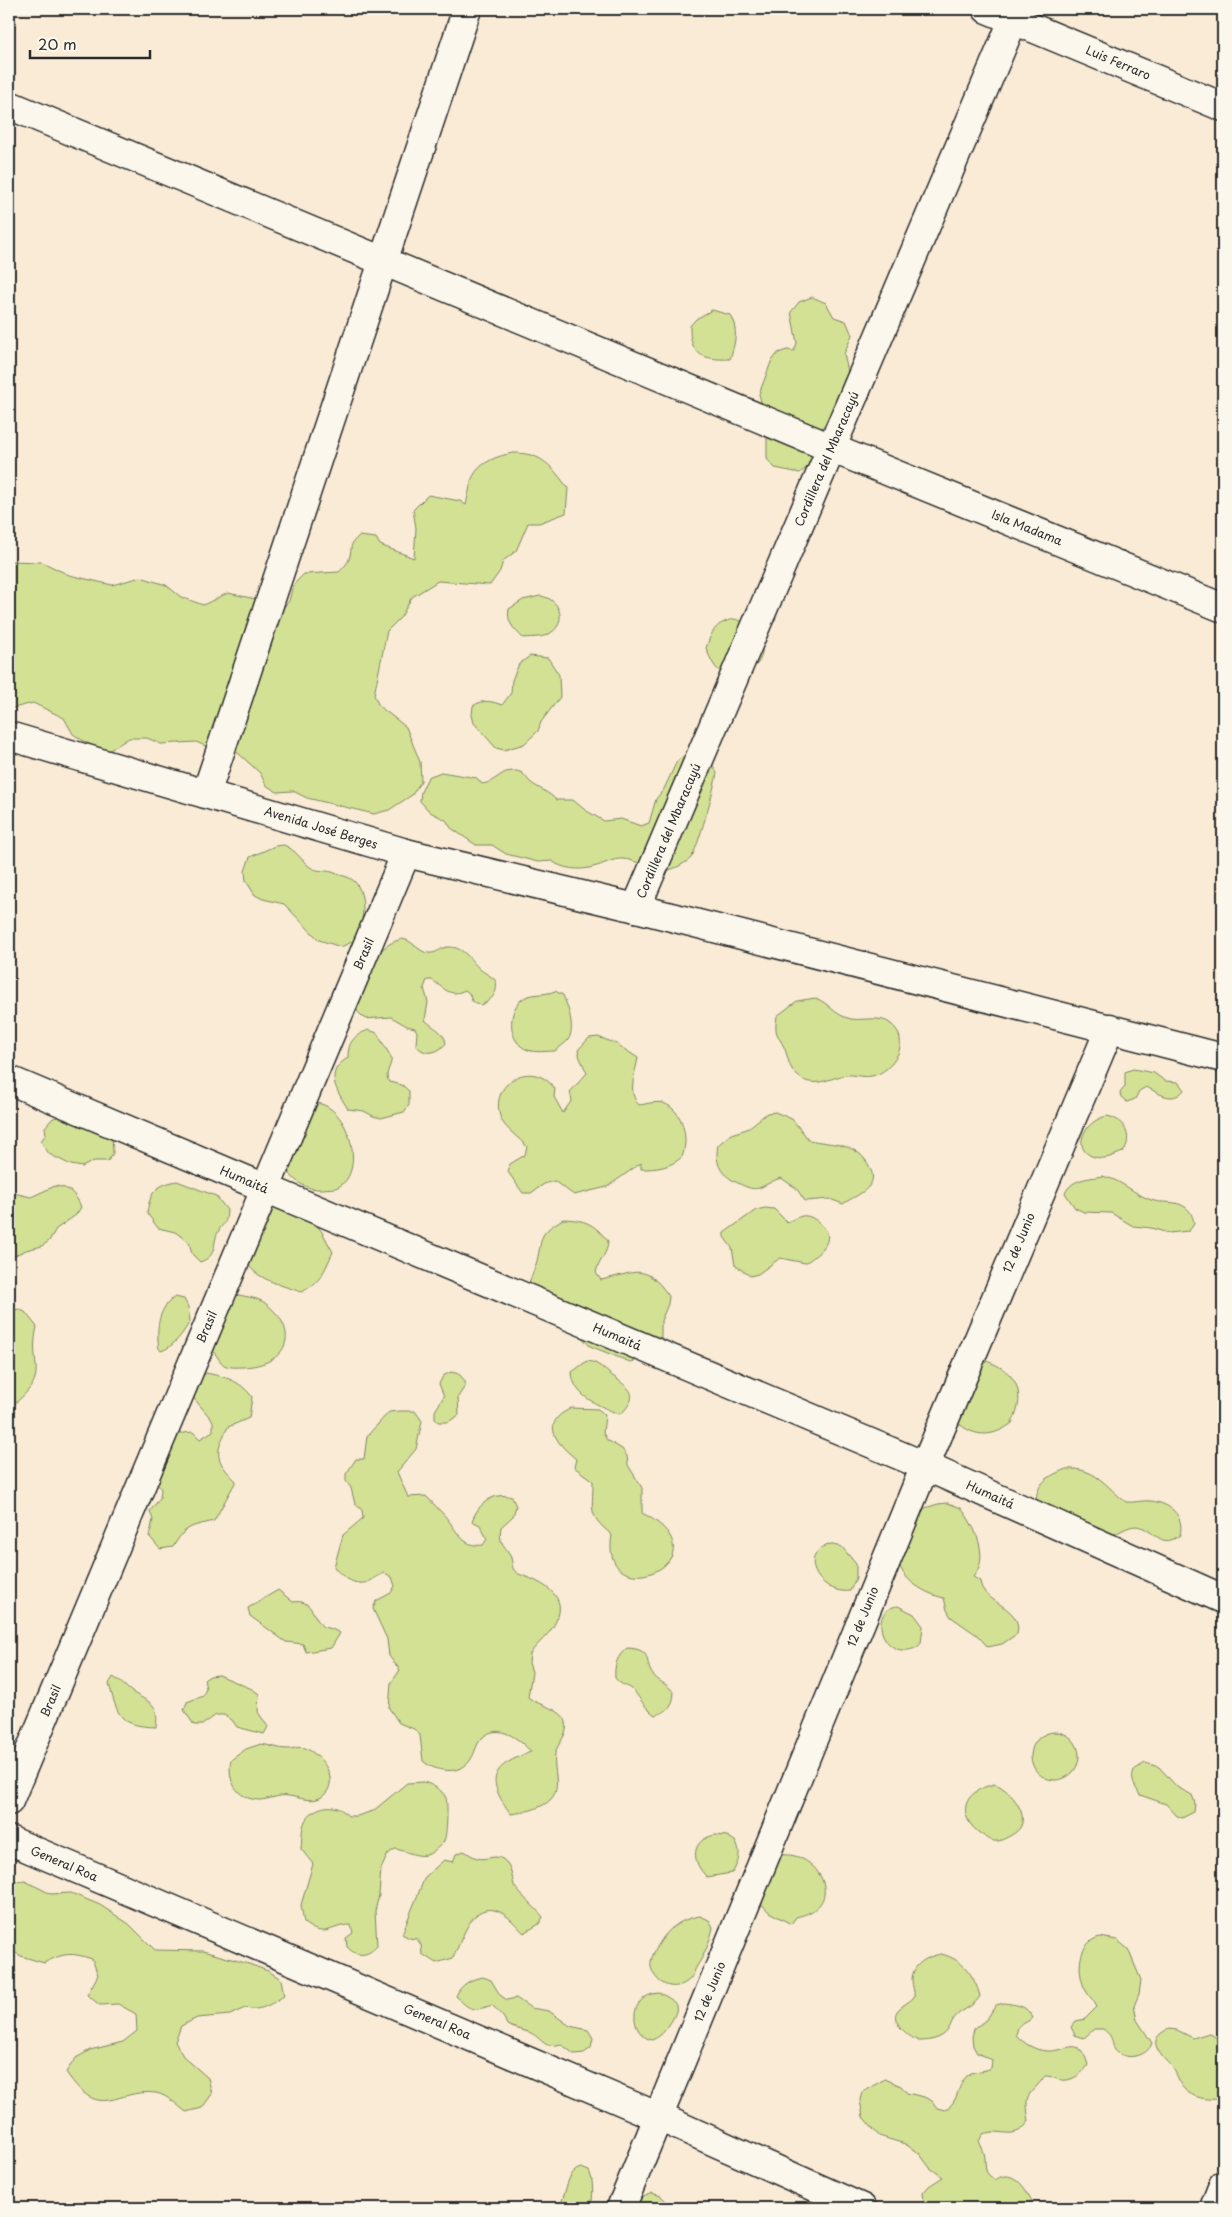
<svg xmlns="http://www.w3.org/2000/svg" width="1232" height="2217" font-family="'Playpen Sans',sans-serif">
  <style>
    .green { fill: #d3e195; stroke: #7f8660 }
    .lines { fill: none; stroke-linecap: round; stroke-linejoin: round }
    .minor-casing { stroke: #2b2b2b; stroke-width: 31 }
    .secondary-casing { stroke: #2b2b2b; stroke-width: 31 }
    .minor { stroke: #fbf7ec; stroke-width: 28 }
    .secondary { stroke: #fbf7ec; stroke-width: 28 }
    .labels { text-anchor: middle; stroke-width: 4; stroke-linejoin: round; paint-order: stroke }
    .street-label { font-size: 12px; fill: #2b2b2b; stroke: #fbf7ec }
  </style>
  <rect width="100%" height="100%" fill="#f9ebd6"/>
  <filter id="ink" filterUnits="userSpaceOnUse"><feTurbulence type="fractalNoise" baseFrequency=".02" numOctaves="2"/><feDisplacementMap in="SourceGraphic" scale="10" xChannelSelector="R" yChannelSelector="G"/><feConvolveMatrix kernelMatrix="1 2 1 2 8 2 1 2 1" color-interpolation-filters="sRGB"/></filter>
  <g filter="url(#ink)">
    <g class="green">
      <path d="M 812,297 L 826,303 L 834,317 L 846,321 L 852,335 L 844,354 L 848,372 L 849,389 L 822,428 L 823,447 L 811,464 L 800,473 L 775,468 L 767,459 L 767,425 L 759,394 L 771,362 L 778,353 L 787,350 L 794,351 L 797,343 L 791,312 L 799,302 Z"/>
      <path d="M 712,310 L 730,315 C 739,330 735,343 730,359 C 705,360 689,356 690,326 L 696,319 Z"/>
      <path d="M 513,453 C 543,453 551,466 568,488 L 566,513 L 539,523 L 528,523 L 516,551 L 503,561 L 500,571 L 490,585 L 438,581 L 412,597 L 401,617 L 387,631 L 374,695 L 379,706 L 406,727 L 420,762 L 421,781 L 412,795 L 389,810 L 374,814 L 307,798 L 293,791 L 277,792 L 266,785 L 260,773 L 238,753 L 213,749 L 196,742 L 161,744 L 147,738 L 129,738 L 107,752 L 90,745 L 73,734 L 64,718 L 33,703 L 9,709 L 9,561 L 42,562 L 69,575 L 112,585 L 141,577 L 166,585 L 181,597 L 203,605 L 228,593 L 260,600 L 275,617 L 289,601 L 293,585 L 304,574 L 339,572 C 342,569 348,563 349,559 C 353,547 348,545 359,536 L 376,538 L 380,545 L 414,558 L 416,528 L 413,510 L 428,495 L 460,501 L 466,505 C 468,497 469,490 471,482 C 476,463 497,456 513,453 Z"/>
      <path d="M 540,596 C 561,598 569,625 547,635 C 540,638 530,637 523,638 C 514,629 506,622 509,609 L 523,600 Z"/>
      <path d="M 734,619 C 751,622 771,644 758,663 C 752,672 735,673 725,675 C 714,669 711,660 706,648 C 712,631 715,623 734,619 Z"/>
      <path d="M 530,656 L 548,658 L 559,675 L 560,697 L 541,722 L 538,731 L 524,744 L 504,750 L 496,748 L 474,723 L 472,715 L 473,706 C 483,699 491,701 502,705 L 511,693 L 512,680 L 519,664 Z"/>
      <path d="M 695,747 L 710,761 L 717,773 C 715,785 697,851 691,858 C 682,866 671,870 659,873 C 653,868 631,859 623,859 C 613,858 603,865 593,867 C 580,871 562,869 552,861 L 538,862 L 506,854 L 492,845 L 476,845 L 451,828 L 446,820 L 430,812 L 420,801 L 421,792 L 428,777 L 441,772 L 477,778 L 482,784 C 492,783 497,776 506,772 C 511,771 518,770 522,773 C 525,775 527,779 530,782 C 539,789 549,792 556,800 L 573,800 L 585,810 L 604,821 L 621,819 L 641,826 L 649,823 L 656,799 L 664,789 L 677,761 Z"/>
      <path d="M 284,845 C 296,850 300,859 310,867 C 317,872 325,870 332,872 C 339,875 348,876 354,881 C 368,895 363,925 356,940 L 341,947 L 319,940 L 284,904 L 263,899 L 255,895 L 246,881 L 245,871 L 250,857 L 275,846 Z"/>
      <path d="M 402,939 C 413,940 419,953 429,953 C 436,954 441,948 447,947 C 465,946 470,961 481,970 C 486,974 492,976 496,981 C 499,993 490,1002 480,1005 L 472,1001 L 469,993 L 465,990 C 450,998 444,988 432,980 L 427,980 L 424,988 L 428,1002 L 425,1020 C 433,1028 444,1031 446,1043 C 438,1054 424,1056 416,1045 L 417,1032 L 415,1028 L 407,1026 L 391,1017 L 365,1019 L 358,1012 L 354,1004 L 359,987 L 369,980 C 372,959 380,945 402,939 Z"/>
      <path d="M 555,991 L 563,995 C 568,1007 576,1028 568,1040 C 565,1044 559,1047 555,1051 C 547,1051 536,1053 528,1050 C 508,1043 507,1013 521,1000 C 530,992 544,996 555,991 Z"/>
      <path d="M 815,998 C 830,1003 833,1015 851,1019 C 863,1021 881,1015 891,1024 C 912,1041 894,1071 872,1076 C 863,1078 854,1074 846,1075 C 829,1078 814,1089 799,1077 C 788,1069 789,1058 784,1047 C 777,1033 774,1034 777,1016 L 797,1001 Z"/>
      <path d="M 369,1030 L 377,1033 L 391,1057 C 393,1066 383,1072 389,1082 L 402,1085 L 409,1091 L 409,1105 L 404,1112 L 381,1118 L 373,1116 L 364,1111 L 348,1109 C 337,1091 323,1072 348,1058 C 348,1042 354,1035 369,1030 Z"/>
      <path d="M 598,1037 L 615,1043 L 638,1058 C 635,1074 627,1093 639,1105 C 647,1104 655,1101 663,1103 C 684,1110 689,1140 682,1157 C 669,1168 657,1169 641,1169 L 641,1163 L 607,1187 L 574,1195 L 554,1181 L 544,1184 L 531,1193 L 523,1193 L 508,1172 L 510,1164 L 525,1155 L 527,1147 C 520,1138 505,1129 501,1119 C 487,1084 532,1056 555,1089 L 554,1097 L 563,1113 L 572,1100 L 570,1092 L 587,1073 L 580,1058 L 578,1050 L 589,1038 Z"/>
      <path d="M 1133,1069 L 1154,1073 L 1165,1081 L 1178,1082 L 1184,1090 C 1172,1105 1158,1092 1146,1087 L 1139,1091 L 1135,1099 L 1127,1102 L 1121,1097 L 1120,1093 L 1125,1086 L 1125,1072 Z"/>
      <path d="M 316,1103 C 349,1106 367,1172 338,1187 C 334,1189 328,1188 323,1189 C 306,1190 297,1183 287,1171 Z"/>
      <path d="M 775,1112 L 792,1119 L 809,1140 C 832,1145 859,1142 870,1168 C 873,1174 874,1180 869,1186 C 863,1194 851,1198 843,1204 L 830,1199 L 805,1201 L 796,1188 L 781,1178 C 773,1180 767,1185 759,1188 C 753,1190 746,1187 740,1184 C 722,1176 714,1165 718,1145 L 731,1134 L 747,1129 L 767,1113 Z"/>
      <path d="M 64,1116 L 112,1137 L 113,1153 L 108,1161 L 94,1161 L 82,1167 L 71,1165 L 49,1154 L 41,1141 L 46,1134 L 45,1127 L 53,1118 Z"/>
      <path d="M 1107,1116 C 1124,1119 1134,1137 1123,1152 C 1117,1154 1108,1159 1101,1158 C 1070,1156 1080,1122 1107,1116 Z"/>
      <path d="M 1102,1176 C 1120,1179 1134,1194 1151,1200 C 1162,1204 1176,1200 1185,1207 C 1191,1211 1193,1217 1194,1224 L 1189,1231 L 1168,1233 L 1151,1228 L 1133,1226 L 1111,1213 L 1084,1212 L 1075,1208 L 1065,1193 C 1073,1178 1087,1179 1102,1176 Z"/>
      <path d="M 177,1181 L 216,1196 L 227,1210 C 226,1228 224,1220 218,1232 C 212,1244 218,1256 200,1262 L 192,1254 L 189,1242 L 175,1232 L 158,1228 L 147,1213 C 150,1193 155,1185 177,1181 Z"/>
      <path d="M 55,1186 C 69,1187 76,1194 81,1207 L 76,1215 L 56,1229 L 49,1241 L 42,1246 L 26,1250 L 9,1258 L 9,1192 L 31,1197 Z"/>
      <path d="M 277,1201 L 311,1218 L 322,1232 L 333,1252 C 324,1271 321,1283 301,1292 C 282,1285 252,1279 245,1258 C 243,1251 243,1242 242,1235 Z"/>
      <path d="M 765,1208 L 774,1209 L 787,1222 C 792,1220 797,1217 802,1216 C 808,1215 813,1218 817,1221 C 840,1237 821,1253 805,1263 L 780,1258 L 758,1274 L 750,1276 L 735,1265 L 732,1248 L 724,1237 L 724,1233 L 756,1210 Z"/>
      <path d="M 563,1219 C 586,1220 593,1223 608,1241 C 608,1254 598,1261 596,1273 L 601,1280 C 636,1273 644,1261 669,1296 L 668,1304 L 661,1321 L 661,1339 L 658,1347 L 646,1359 L 630,1362 L 590,1346 L 566,1321 L 532,1291 L 529,1284 C 531,1276 535,1269 537,1261 C 543,1235 538,1234 563,1219 Z"/>
      <path d="M 239,1295 C 248,1297 258,1298 265,1303 C 302,1331 288,1365 243,1367 C 237,1367 230,1368 224,1365 C 220,1362 216,1354 212,1350 L 231,1297 Z"/>
      <path d="M 175,1297 L 184,1299 L 188,1307 L 190,1321 C 185,1331 173,1348 161,1351 C 157,1347 159,1345 158,1340 C 157,1323 160,1307 175,1297 Z"/>
      <path d="M 18,1309 L 25,1312 L 37,1327 C 27,1369 54,1373 9,1408 L 9,1312 Z"/>
      <path d="M 983,1360 C 1015,1369 1028,1392 1012,1423 C 989,1441 967,1436 950,1414 C 945,1408 941,1401 941,1393 C 942,1385 947,1377 951,1371 Z"/>
      <path d="M 587,1361 C 599,1362 605,1371 614,1377 C 630,1389 640,1394 622,1413 L 618,1414 C 599,1405 573,1397 572,1372 Z"/>
      <path d="M 451,1372 L 459,1374 L 465,1381 L 465,1386 L 458,1397 L 459,1415 L 448,1422 L 438,1422 L 435,1419 L 435,1411 L 444,1396 L 439,1384 L 443,1376 Z"/>
      <path d="M 206,1373 C 225,1377 240,1380 252,1397 L 249,1418 L 228,1427 C 214,1454 215,1460 236,1481 L 214,1521 C 190,1527 186,1525 173,1547 L 160,1549 L 149,1536 L 153,1520 L 150,1511 L 160,1498 L 161,1489 L 149,1474 L 175,1434 L 193,1432 L 200,1439 L 213,1431 L 213,1421 L 191,1395 L 195,1383 Z"/>
      <path d="M 571,1408 L 598,1409 L 605,1415 L 603,1433 L 607,1440 L 622,1449 L 627,1456 L 628,1465 L 642,1488 L 642,1513 C 732,1559 598,1615 612,1535 C 587,1514 593,1512 593,1481 L 574,1467 L 576,1459 C 565,1450 544,1432 558,1417 C 561,1413 567,1411 571,1408 Z"/>
      <path d="M 401,1411 L 415,1411 L 422,1421 L 416,1449 L 397,1472 L 408,1497 L 426,1496 C 432,1503 439,1509 445,1516 C 457,1530 462,1548 483,1545 L 487,1539 L 480,1525 L 472,1521 C 478,1504 494,1491 512,1497 L 516,1506 L 513,1516 L 501,1527 C 498,1546 506,1544 511,1558 C 513,1564 511,1568 516,1572 C 519,1575 523,1575 527,1577 C 546,1585 568,1597 556,1621 C 550,1635 538,1642 530,1654 L 529,1663 L 532,1672 L 528,1697 C 538,1706 562,1708 566,1722 C 569,1735 557,1743 555,1754 C 553,1765 558,1778 556,1789 C 553,1807 526,1812 511,1814 C 484,1778 492,1766 531,1752 C 520,1739 498,1722 482,1738 C 476,1744 475,1753 471,1759 C 461,1776 435,1772 423,1761 L 420,1735 L 414,1729 L 399,1723 L 389,1708 L 391,1683 L 400,1670 L 389,1656 L 387,1639 L 373,1609 L 376,1601 L 391,1593 L 395,1586 L 392,1577 L 385,1573 C 379,1575 375,1578 370,1581 C 357,1588 342,1577 334,1567 L 343,1535 L 363,1518 L 362,1510 L 355,1504 L 351,1488 L 346,1481 L 346,1474 L 356,1459 L 364,1459 L 367,1436 L 389,1412 Z"/>
      <path d="M 1066,1469 C 1096,1467 1106,1487 1126,1502 C 1134,1503 1142,1500 1151,1501 C 1169,1503 1185,1515 1180,1535 C 1162,1549 1157,1533 1141,1527 C 1131,1523 1119,1533 1110,1536 L 1036,1503 C 1036,1482 1049,1476 1066,1469 Z"/>
      <path d="M 948,1503 L 961,1508 C 974,1525 991,1557 973,1577 L 980,1581 C 982,1604 1024,1606 1017,1634 L 1002,1644 L 988,1647 L 977,1635 L 951,1617 L 947,1610 L 944,1598 C 925,1594 892,1576 900,1551 C 905,1537 915,1523 922,1509 L 938,1504 Z"/>
      <path d="M 828,1544 L 842,1547 L 856,1564 L 856,1578 L 850,1591 C 822,1595 796,1558 828,1544 Z"/>
      <path d="M 278,1590 L 293,1602 C 313,1599 311,1615 323,1627 L 332,1629 L 340,1633 L 331,1648 L 306,1652 L 303,1644 L 286,1642 L 250,1616 L 248,1608 Z"/>
      <path d="M 898,1606 L 914,1614 L 923,1626 L 921,1643 C 918,1648 913,1649 908,1650 C 880,1654 869,1609 898,1606 Z"/>
      <path d="M 627,1648 C 656,1649 642,1665 655,1677 C 661,1683 669,1685 674,1693 C 673,1706 668,1712 655,1715 C 645,1708 641,1700 634,1691 C 629,1685 622,1687 615,1678 C 614,1665 617,1656 627,1648 Z"/>
      <path d="M 219,1675 L 252,1689 L 259,1694 L 258,1712 L 268,1727 L 264,1734 L 237,1727 L 232,1720 L 224,1715 L 216,1715 L 202,1725 L 194,1725 L 184,1710 L 187,1702 L 203,1696 L 206,1688 L 204,1680 L 210,1676 Z"/>
      <path d="M 113,1677 C 121,1681 125,1687 132,1692 C 149,1703 160,1702 156,1727 C 119,1726 118,1716 109,1684 Z"/>
      <circle cx="1055" cy="1756" r="24"/>
      <path d="M 261,1744 C 269,1745 279,1749 287,1749 C 294,1749 298,1746 305,1748 C 322,1755 341,1781 323,1796 C 313,1804 299,1797 289,1796 C 279,1794 269,1800 259,1800 C 236,1799 227,1780 231,1760 L 246,1749 Z"/>
      <path d="M 1145,1763 L 1159,1767 L 1177,1787 L 1192,1795 L 1195,1803 L 1194,1812 L 1182,1818 L 1177,1816 L 1166,1804 L 1140,1795 C 1135,1786 1130,1780 1134,1770 Z"/>
      <path d="M 424,1782 C 432,1785 442,1789 446,1798 C 448,1804 447,1835 444,1841 C 441,1845 433,1852 429,1854 C 419,1859 405,1850 395,1849 L 388,1854 L 381,1869 L 379,1895 L 375,1911 L 377,1946 C 367,1957 357,1957 347,1947 L 346,1938 L 353,1933 L 351,1925 C 330,1925 326,1940 304,1923 L 301,1905 L 313,1864 L 301,1849 C 302,1840 301,1830 305,1821 C 314,1805 337,1801 348,1816 L 357,1816 L 373,1811 L 407,1783 Z"/>
      <path d="M 995,1784 C 1010,1789 1034,1818 1016,1832 C 1012,1835 1003,1840 998,1841 C 993,1842 989,1839 984,1836 C 955,1818 961,1791 995,1784 Z"/>
      <path d="M 715,1835 L 727,1836 L 735,1841 C 742,1853 739,1862 732,1873 L 707,1877 C 691,1862 690,1840 715,1835 Z"/>
      <path d="M 464,1851 C 468,1853 473,1857 477,1858 C 487,1861 495,1853 504,1860 C 513,1868 511,1876 514,1885 C 515,1890 538,1910 543,1917 L 539,1924 L 524,1933 C 517,1927 509,1916 500,1912 C 472,1899 463,1938 453,1958 L 436,1963 L 422,1954 L 421,1945 L 417,1939 L 409,1938 L 402,1934 L 425,1877 L 444,1860 L 453,1862 L 456,1854 Z"/>
      <path d="M 782,1855 C 818,1851 849,1906 796,1917 L 791,1924 L 769,1912 L 757,1899 L 777,1856 Z"/>
      <path d="M 25,1881 L 51,1894 L 71,1893 L 100,1905 L 129,1924 L 155,1950 L 203,1951 L 249,1964 L 268,1971 L 281,1979 L 284,1996 C 271,2004 261,2012 245,2008 L 230,2015 L 197,2018 L 181,2026 L 175,2042 L 183,2056 L 208,2078 L 212,2094 L 202,2108 L 186,2112 C 177,2105 167,2095 156,2093 C 114,2088 101,2124 66,2072 L 76,2058 L 90,2050 L 123,2042 L 137,2031 L 136,2014 L 118,2004 L 100,2005 L 87,1995 L 98,1975 L 92,1959 C 71,1952 63,1953 44,1963 L 21,1956 L 9,1949 L 9,1882 Z"/>
      <path d="M 700,1916 L 709,1920 L 713,1927 C 711,1939 704,1956 697,1966 C 694,1970 694,1976 690,1979 C 676,1993 656,1986 651,1967 C 650,1961 653,1954 656,1949 C 666,1930 679,1919 700,1916 Z"/>
      <path d="M 1100,1937 L 1117,1940 L 1128,1949 L 1141,1980 L 1139,1994 L 1134,2006 L 1137,2020 L 1152,2043 C 1148,2056 1128,2061 1117,2052 C 1110,2047 1117,2039 1103,2029 L 1094,2029 L 1084,2038 L 1075,2035 L 1071,2027 L 1076,2021 L 1085,2019 L 1097,2007 C 1094,2000 1087,1995 1084,1987 C 1077,1970 1078,1942 1100,1937 Z"/>
      <path d="M 941,1954 C 963,1959 974,1975 980,1996 C 975,2006 963,2009 956,2016 C 952,2020 951,2025 948,2030 C 942,2039 929,2041 919,2041 C 910,2038 888,2021 898,2010 C 902,2005 910,2002 914,1997 C 915,1991 912,1986 912,1980 C 912,1964 928,1956 941,1954 Z"/>
      <path d="M 483,1977 L 491,1980 L 500,1995 L 507,2000 L 516,1998 L 531,2008 L 549,2011 L 570,2026 L 588,2030 L 593,2038 L 591,2048 L 584,2053 L 574,2054 L 561,2044 C 543,2049 544,2040 531,2033 C 523,2030 515,2029 507,2025 L 504,2018 L 492,2005 C 473,2012 469,2010 456,1996 C 461,1984 471,1979 483,1977 Z"/>
      <path d="M 659,1993 C 679,2002 681,2007 669,2025 C 664,2032 661,2036 652,2040 C 629,2035 627,1995 659,1993 Z"/>
      <path d="M 1004,2003 C 1018,2005 1026,2005 1033,2018 L 1018,2027 L 1016,2035 C 1025,2044 1034,2050 1047,2051 C 1068,2052 1079,2034 1088,2065 C 1084,2073 1071,2082 1061,2080 C 1054,2079 1053,2076 1045,2076 C 1028,2099 1024,2090 1029,2121 C 1014,2143 1002,2127 983,2134 L 979,2141 C 981,2146 985,2153 985,2158 C 986,2171 984,2172 995,2180 C 1015,2166 1028,2192 1035,2208 L 925,2208 L 923,2193 L 929,2186 L 943,2177 L 930,2168 L 919,2153 L 905,2144 L 879,2136 L 863,2117 L 860,2100 L 862,2092 L 885,2079 L 901,2086 L 907,2093 L 924,2097 L 932,2101 L 937,2108 L 945,2110 C 959,2102 956,2088 966,2077 C 973,2069 982,2073 991,2068 L 992,2060 L 977,2053 L 973,2046 L 972,2037 L 974,2029 L 987,2019 L 996,2005 Z"/>
      <path d="M 1169,2029 L 1177,2030 L 1193,2038 L 1209,2033 L 1223,2042 L 1223,2098 C 1208,2102 1185,2097 1179,2081 C 1176,2076 1176,2071 1172,2067 C 1160,2055 1144,2039 1169,2029 Z"/>
      <path d="M 581,2168 L 589,2171 C 594,2181 593,2197 591,2208 L 557,2208 C 568,2198 564,2172 581,2168 Z"/>
      <path d="M 652,2193 L 661,2196 L 673,2208 L 632,2208 L 643,2197 Z"/>
    </g>
    <g class="lines">
      <g class="minor-casing">
        <g id="minor">
          <path d="M 987,9 L 1223,107"/>
          <path d="M 9,105 L 831,448 L 1223,608"/>
          <path d="M 206,794 L 467,9"/>
          <path d="M 636,908 L 1018,9"/>
          <path d="M 9,1080 L 925,1466 L 1223,1599"/>
          <path d="M 9,1801 L 406,853"/>
          <path d="M 9,1840 L 659,2117 L 862,2208"/>
          <path d="M 621,2208 L 925,1466 L 1110,1028"/>
          <path d="M 1214,2208 L 1223,2185"/>
        </g>
      </g>
      <g class="secondary-casing">
        <path id="secondary" d="M 9,736 L 406,853 L 636,908 L 1223,1058"/>
      </g>
      <use href="#minor" class="minor"/>
      <use href="#secondary" class="secondary"/>
    </g>
  </g>
  <g class="labels">
    <g class="street-label">
      <text transform="translate(1118 63) rotate(23)" y="4">Luis Ferraro</text>
      <text transform="translate(827 459) rotate(-67)" y="4">Cordillera del Mbaracayú</text>
      <text transform="translate(1027 528) rotate(22)" y="4">Isla Madama</text>
      <text transform="translate(321 828) rotate(17)" y="4">Avenida José Berges</text>
      <text transform="translate(669 831) rotate(-67)" y="4">Cordillera del Mbaracayú</text>
      <text transform="translate(364 954) rotate(-67)" y="4">Brasil</text>
      <text transform="translate(244 1180) rotate(23)" y="4">Humaitá</text>
      <text transform="translate(1019 1243) rotate(-67)" y="4">12 de Junio</text>
      <text transform="translate(207 1327) rotate(-67)" y="4">Brasil</text>
      <text transform="translate(617 1337) rotate(23)" y="4">Humaitá</text>
      <text transform="translate(990 1495) rotate(24)" y="4">Humaitá</text>
      <text transform="translate(863 1617) rotate(-68)" y="4">12 de Junio</text>
      <text transform="translate(51 1701) rotate(-67)" y="4">Brasil</text>
      <text transform="translate(64 1864) rotate(23)" y="4">General Roa</text>
      <text transform="translate(710 1992) rotate(-68)" y="4">12 de Junio</text>
      <text transform="translate(437 2022) rotate(23)" y="4">General Roa</text>
    </g>
  </g>
  <rect width="1232" height="2217" fill="none" stroke="#fbf7ec" stroke-width="30"/>
  <rect x="15" y="15" width="1202" height="2187" fill="none" stroke="#2b2b2b" stroke-width="2" filter="url(#ink)"/>
  <path d="M30 50v8h120v-8" fill="none" stroke="#2b2b2b" stroke-width="2.5"/>
  <text x="38" y="50" font-size="15" fill="#2b2b2b" stroke="#fbf7ec" stroke-width="4" paint-order="stroke">20 m</text>
</svg>
